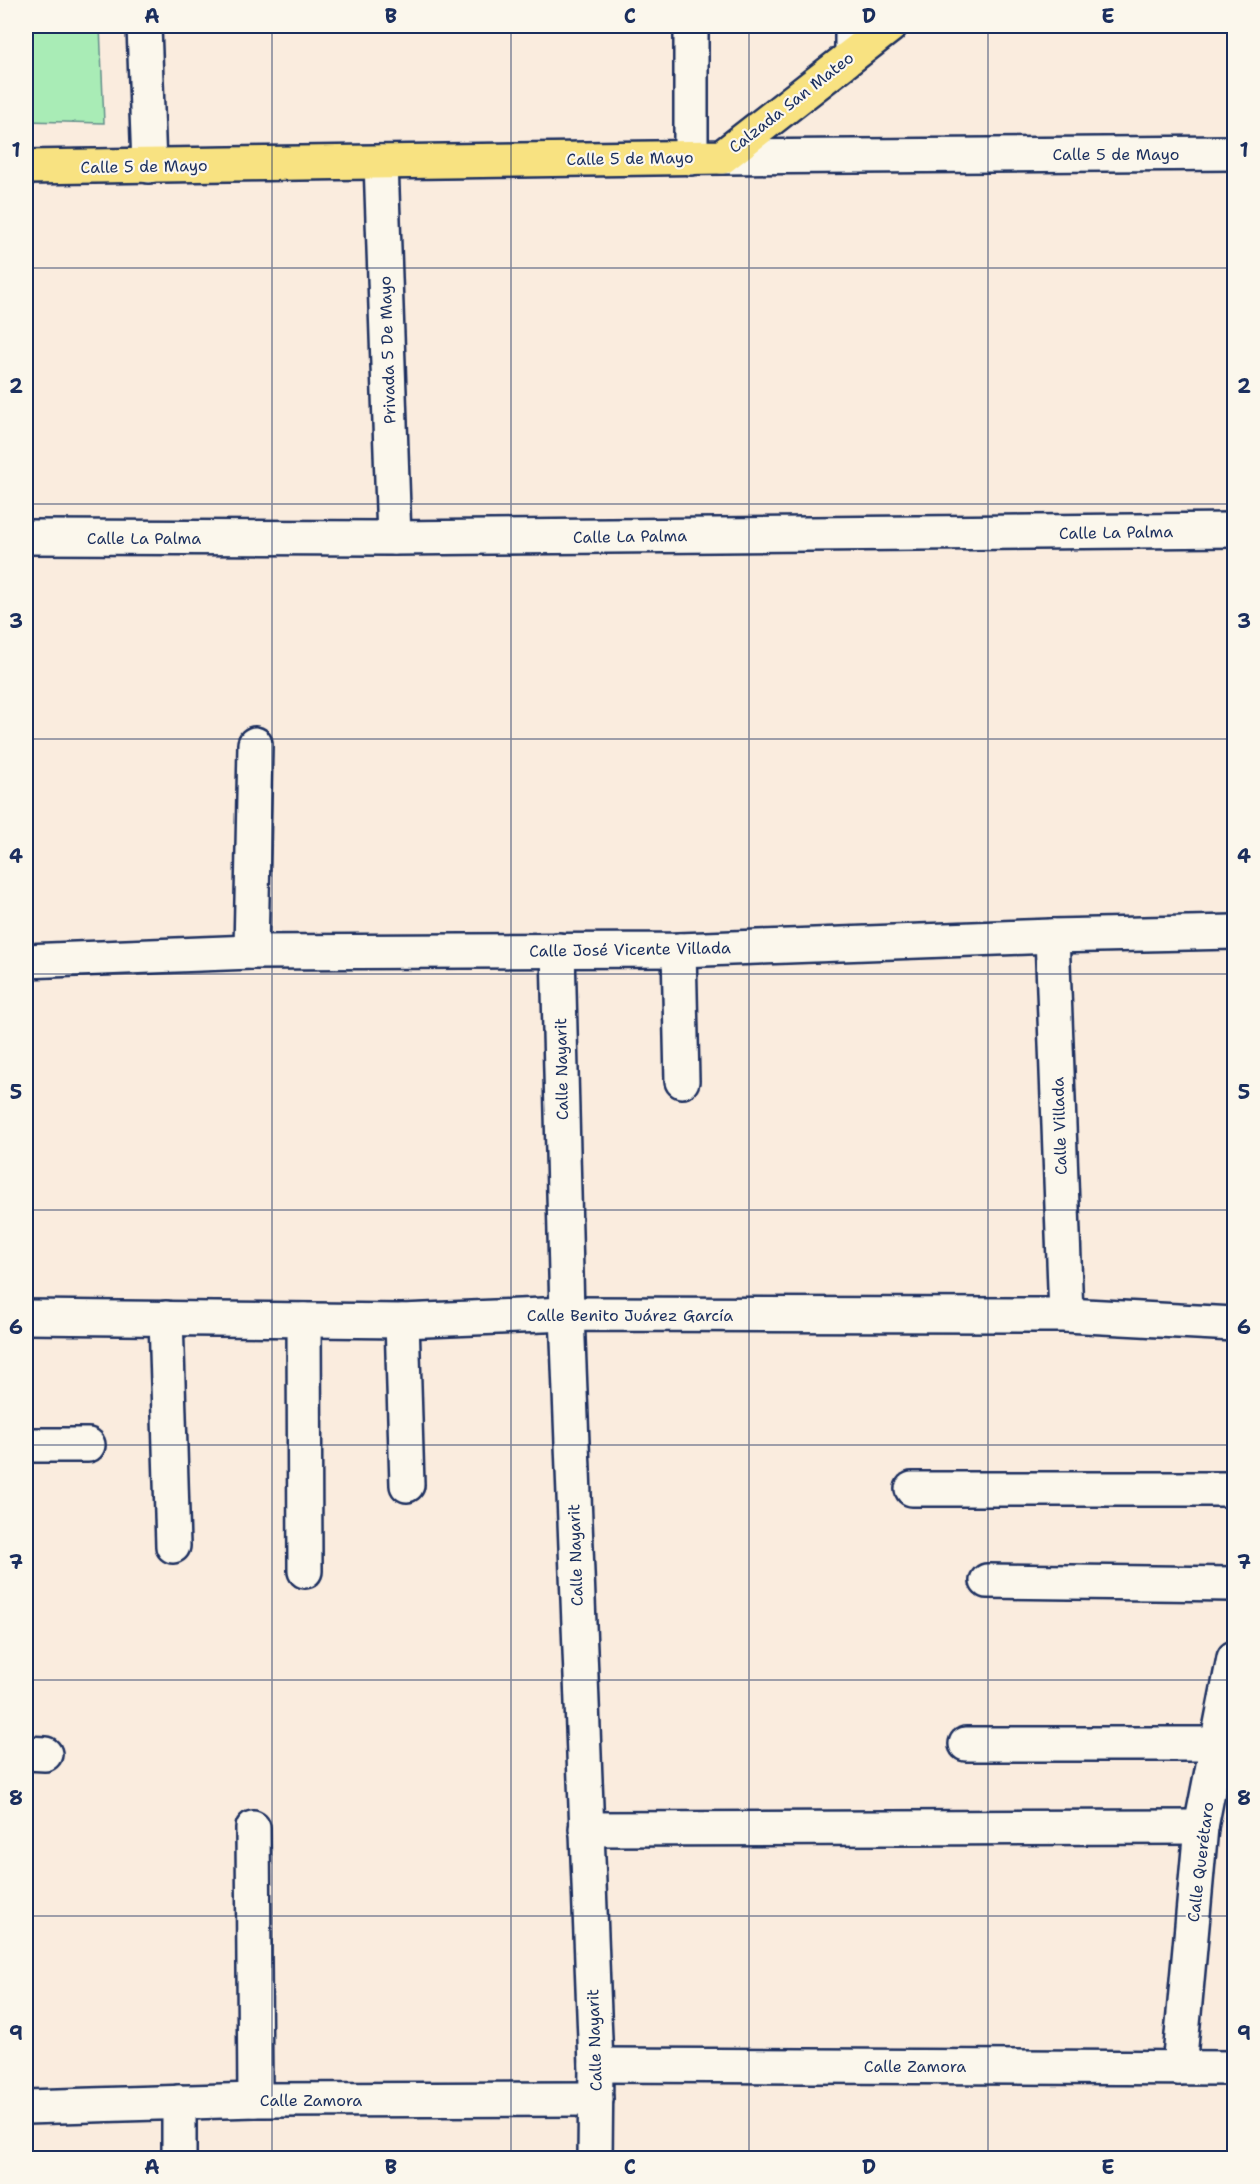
<svg xmlns="http://www.w3.org/2000/svg" width="1260" height="2184" font-family="'Shantell Sans',sans-serif">
  <style>
    .green { fill: #a9ecb6; stroke: #628e8a; stroke-width: 1.5 }
    .lines { fill: none; stroke-linecap: round; stroke-linejoin: round }
    .minor-casing { stroke: #1b2f5e; stroke-width: 38 }
    .major-casing { stroke: #1b2f5e; stroke-width: 38 }
    .minor { stroke: #fbf7ec; stroke-width: 33 }
    .major { stroke: #f8e281; stroke-width: 33 }
    .grid { fill: none; stroke: #1b2f5e; stroke-width: 1.5; stroke-opacity: 0.55 }
    .labels { text-anchor: middle; stroke-width: 4.5; stroke-linejoin: round; paint-order: stroke }
    .street-label { font-size: 16px; fill: #1b2f5e; stroke: #fbf7ec }
    .neatline { fill: none; stroke: #1b2f5e; stroke-width: 2 }
    .grid-label { font-size: 20px; text-anchor: middle; font-weight: bold; fill: #1b2f5e }
  </style>
  <rect width="100%" height="100%" fill="#faecde"/>
  <filter id="ink" filterUnits="userSpaceOnUse"><feTurbulence type="fractalNoise" baseFrequency=".0167" numOctaves="2"/><feDisplacementMap in="SourceGraphic" scale="12" xChannelSelector="R" yChannelSelector="G"/><feConvolveMatrix kernelMatrix="1 2 1 2 8 2 1 2 1" color-interpolation-filters="sRGB"/></filter>
  <g filter="url(#ink)">
    <path class="green" d="M 26,26 L 100,26 L 104,123 L 26,121 Z"/>
    <g class="lines">
      <g class="minor-casing">
        <g id="minor">
          <path d="M 144,26 L 149,166"/>
          <path d="M 852,26 L 852,54"/>
          <path d="M 722,157 L 1234,153"/>
          <path d="M 691,158 L 691,26"/>
          <path d="M 381,162 L 394,538"/>
          <path d="M 26,537 L 394,538 L 1234,530"/>
          <path d="M 1052,936 L 1066,1315"/>
          <path d="M 558,950 L 567,1314 L 596,2065 L 595,2158"/>
          <path d="M 679,950 L 682,1081"/>
          <path d="M 251,952 L 255,744"/>
          <path d="M 26,961 L 251,952 L 679,950 L 1052,936 L 1234,932"/>
          <path d="M 26,1317 L 402,1321 L 567,1314 L 1066,1315 L 1234,1324"/>
          <path d="M 166,1318 L 173,1546"/>
          <path d="M 304,1320 L 305,1571"/>
          <path d="M 402,1321 L 407,1485"/>
          <path d="M 26,1445 L 88,1445"/>
          <path d="M 912,1489 L 1234,1489"/>
          <path d="M 987,1581 L 1234,1584"/>
          <path d="M 966,1744 L 1218,1744"/>
          <path d="M 26,1753 L 45,1754"/>
          <path d="M 253,1828 L 255,2100"/>
          <path d="M 586,1829 L 1201,1827"/>
          <path d="M 596,2065 L 1234,2068"/>
          <path d="M 1179,2068 L 1201,1827 L 1234,1658"/>
          <path d="M 26,2107 L 255,2100 L 596,2099"/>
          <path d="M 179,2158 L 179,2102"/>
        </g>
      </g>
      <g class="major-casing">
        <path id="major" d="M 26,167 L 722,157 L 890,26"/>
      </g>
      <use href="#minor" class="minor"/>
      <use href="#major" class="major"/>
    </g>
  </g>
  <path class="grid" d="M 272,26 L 272,2158M 511,26 L 511,2158M 749,26 L 749,2158M 988,26 L 988,2158M 26,268 L 1234,268M 26,504 L 1234,504M 26,739 L 1234,739M 26,974 L 1234,974M 26,1210 L 1234,1210M 26,1445 L 1234,1445M 26,1680 L 1234,1680M 26,1916 L 1234,1916"/>
  <g class="labels">
    <g class="street-label">
      <text transform="translate(791 102) rotate(-38)" y="6">Calzada San Mateo</text>
      <text x="1116" y="160">Calle 5 de Mayo</text>
      <text transform="translate(630 158) rotate(-1)" y="6">Calle 5 de Mayo</text>
      <text transform="translate(144 166) rotate(-1)" y="6">Calle 5 de Mayo</text>
      <text transform="translate(387 350) rotate(-92)" y="6">Privada 5 De Mayo</text>
      <text transform="translate(1116 532) rotate(-1)" y="6">Calle La Palma</text>
      <text transform="translate(630 536) rotate(-1)" y="6">Calle La Palma</text>
      <text x="144" y="544">Calle La Palma</text>
      <text transform="translate(630 949) rotate(-1)" y="6">Calle José Vicente Villada</text>
      <text transform="translate(561 1069) rotate(-91)" y="6">Calle Nayarit</text>
      <text transform="translate(1059 1126) rotate(-92)" y="6">Calle Villada</text>
      <text x="630" y="1321">Calle Benito Juárez García</text>
      <text transform="translate(575 1555) rotate(-92)" y="6">Calle Nayarit</text>
      <text transform="translate(1200 1862) rotate(-83)" y="6">Calle Querétaro</text>
      <text transform="translate(594 2040) rotate(-92)" y="6">Calle Nayarit</text>
      <text x="915" y="2072">Calle Zamora</text>
      <text x="311" y="2106">Calle Zamora</text>
    </g>
  </g>
  <rect width="1260" height="2184" fill="none" stroke="#fbf7ec" stroke-width="66"/>
  <rect x="33" y="33" width="1194" height="2118" class="neatline"/>
  <g class="grid-label">
    <text x="152" y="23">A</text>
    <text x="391" y="23">B</text>
    <text x="630" y="23">C</text>
    <text x="869" y="23">D</text>
    <text x="1108" y="23">E</text>
    <text x="16" y="157">1</text>
    <text x="1244" y="157">1</text>
    <text x="16" y="393">2</text>
    <text x="1244" y="393">2</text>
    <text x="16" y="628">3</text>
    <text x="1244" y="628">3</text>
    <text x="16" y="863">4</text>
    <text x="1244" y="863">4</text>
    <text x="16" y="1099">5</text>
    <text x="1244" y="1099">5</text>
    <text x="16" y="1334">6</text>
    <text x="1244" y="1334">6</text>
    <text x="16" y="1569">7</text>
    <text x="1244" y="1569">7</text>
    <text x="16" y="1805">8</text>
    <text x="1244" y="1805">8</text>
    <text x="16" y="2040">9</text>
    <text x="1244" y="2040">9</text>
    <text x="152" y="2174">A</text>
    <text x="391" y="2174">B</text>
    <text x="630" y="2174">C</text>
    <text x="869" y="2174">D</text>
    <text x="1108" y="2174">E</text>
  </g>
</svg>
